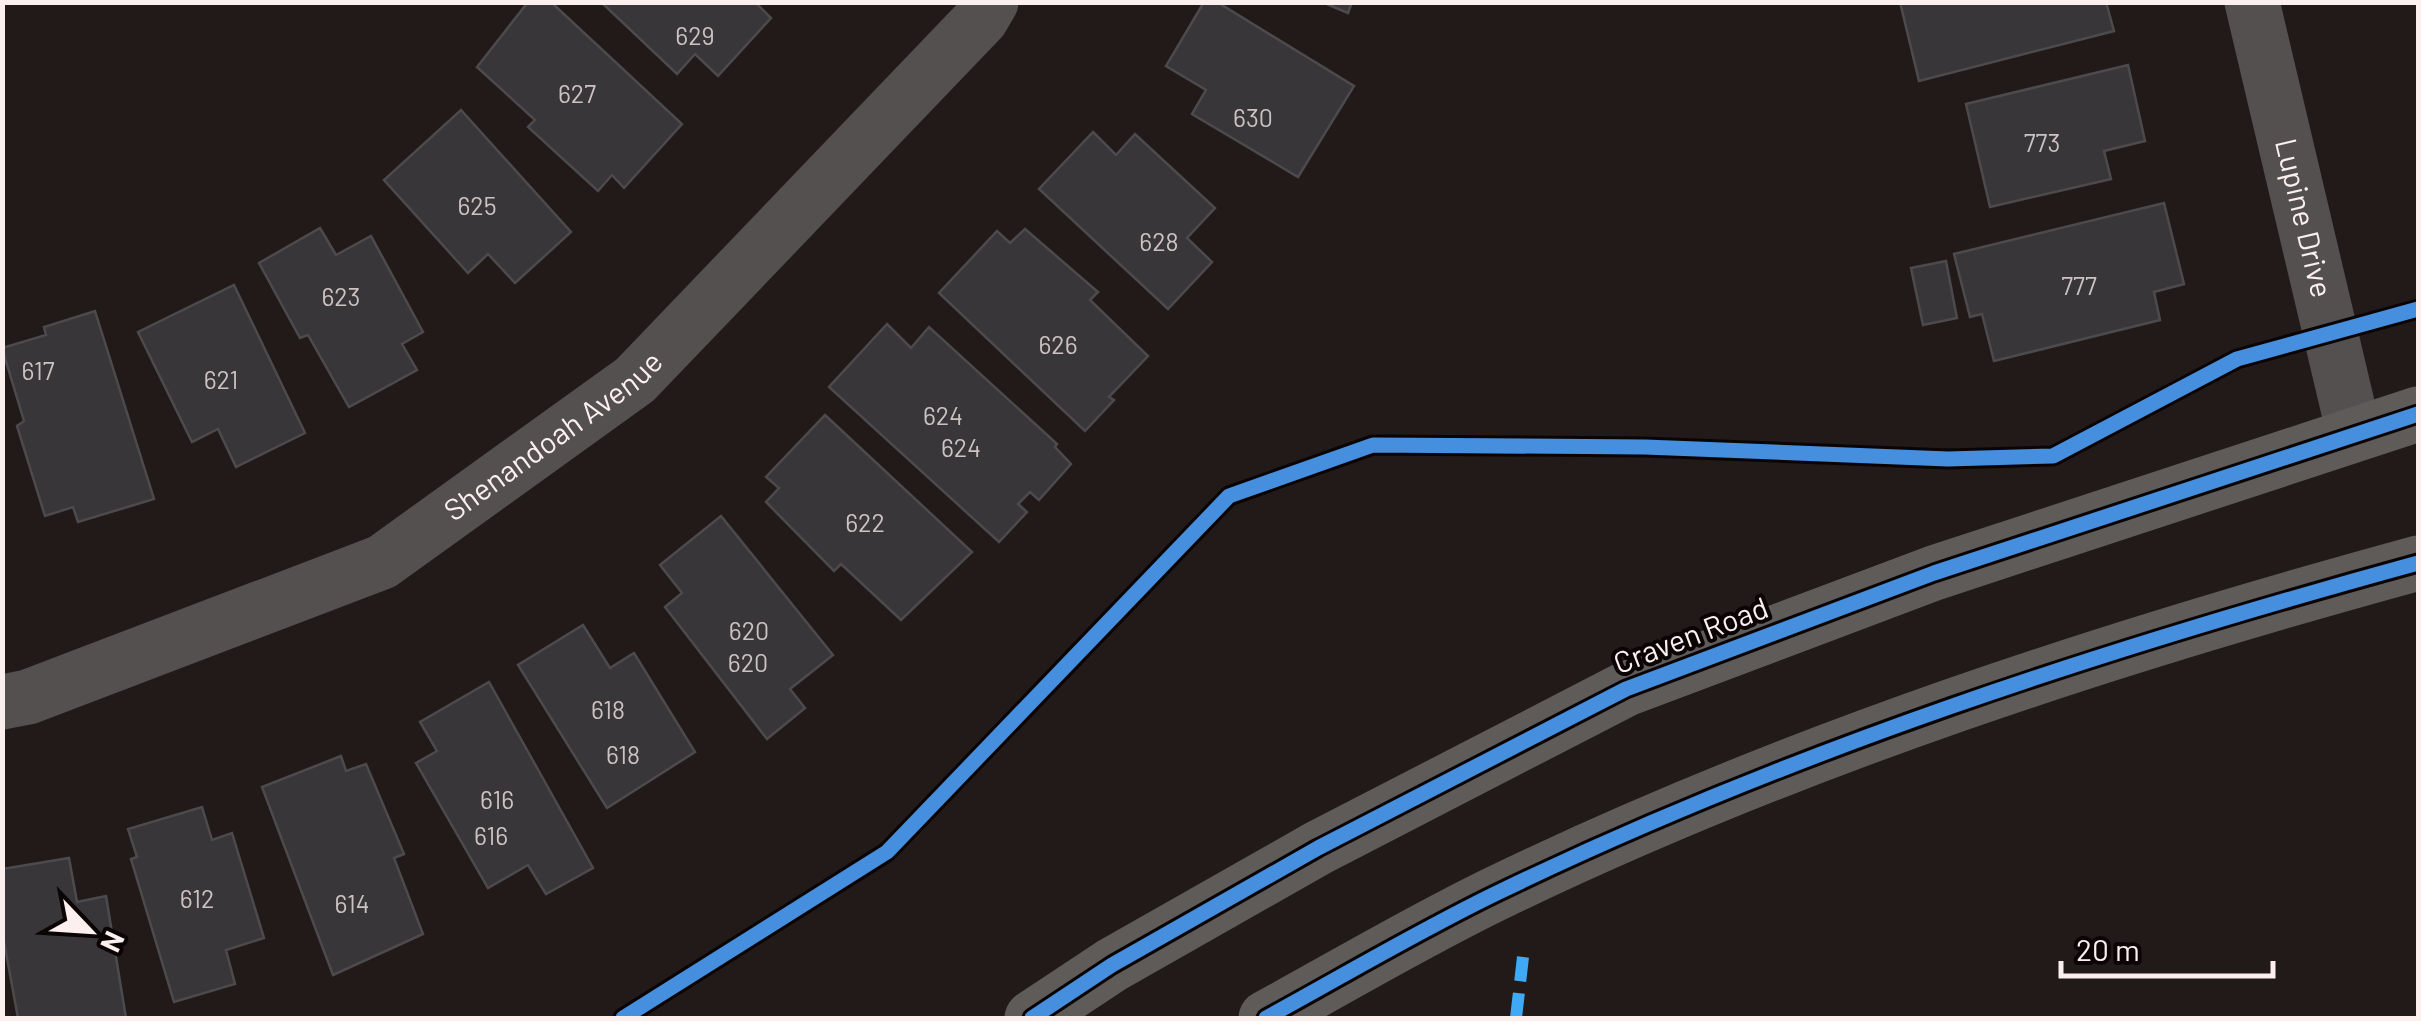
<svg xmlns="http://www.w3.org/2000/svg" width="2421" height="1021" font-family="Barlow,sans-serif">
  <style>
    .building { fill: #383638; stroke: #4c4a4d; stroke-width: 2.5 }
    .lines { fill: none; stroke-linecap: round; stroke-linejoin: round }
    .minor { stroke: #54504f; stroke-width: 55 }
    .major { stroke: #5f5b59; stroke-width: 55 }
    .quiet { stroke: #3fa9f5; stroke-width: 12; stroke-dasharray: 25 12; stroke-linecap: butt }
    .cycleway-casing { stroke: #0a0504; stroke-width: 21 }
    .cycleway { stroke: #468fdf; stroke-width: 15 }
    .labels { text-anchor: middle; stroke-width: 8; stroke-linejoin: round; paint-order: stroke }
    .number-label { font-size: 25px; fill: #cbc2c1 }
    .street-label { font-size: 30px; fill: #fcf0ef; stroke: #0a0504 }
  </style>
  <rect width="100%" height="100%" fill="#221a18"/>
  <g class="building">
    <path d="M 528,2 L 551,2 L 682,124 L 624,188 L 612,175 L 598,191 L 528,127 L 535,120 L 477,67 Z"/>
    <path d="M 601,2 L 755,2 L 771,18 L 718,76 L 695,54 L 677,74 Z"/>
    <path d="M 1204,2 L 1217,2 L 1354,86 L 1298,177 L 1192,114 L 1206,90 L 1166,66 Z"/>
    <path d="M 1322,2 L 1352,2 L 1348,13 Z"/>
    <path d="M 1900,2 L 2106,2 L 2114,31 L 1919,81 Z"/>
    <path d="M 2128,65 L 2145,141 L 2104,151 L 2111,179 L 1990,207 L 1966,104 Z"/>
    <path d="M 461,110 L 571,232 L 515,283 L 488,254 L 468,273 L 384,180 Z"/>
    <path d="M 1093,132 L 1116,155 L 1135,134 L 1215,208 L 1187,238 L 1212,262 L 1168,309 L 1039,189 Z"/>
    <path d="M 2164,203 L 2184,284 L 2154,292 L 2160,320 L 1994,361 L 1982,314 L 1970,317 L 1954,254 Z"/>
    <path d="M 320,228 L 336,255 L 371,236 L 423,332 L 402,344 L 417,370 L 349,407 L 308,335 L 300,338 L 259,263 Z"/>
    <path d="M 1025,229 L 1098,292 L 1090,300 L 1148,356 L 1109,397 L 1114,400 L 1085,431 L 939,293 L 997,231 L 1010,243 Z"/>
    <path d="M 1946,261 L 1957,318 L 1923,325 L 1911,268 Z"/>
    <path d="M 234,285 L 305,433 L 236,467 L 218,429 L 192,442 L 138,332 Z"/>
    <path d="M 95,311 L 154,499 L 78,522 L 73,507 L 45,516 L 17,426 L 24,421 L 2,348 L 46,335 L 44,327 Z"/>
    <path d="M 887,324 L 911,348 L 929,327 L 1057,444 L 1055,447 L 1071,464 L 1039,500 L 1030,492 L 1018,504 L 1027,512 L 999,542 L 829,387 Z"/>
    <path d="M 825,415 L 972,552 L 901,620 L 841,564 L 834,571 L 766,502 L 779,488 L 766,477 Z"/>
    <path d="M 721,516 L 833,655 L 790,689 L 805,708 L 767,739 L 665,607 L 682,593 L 660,565 Z"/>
    <path d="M 583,625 L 610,668 L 634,653 L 695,752 L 607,808 L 518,665 Z"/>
    <path d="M 489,682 L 593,868 L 546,894 L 528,865 L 488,888 L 416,763 L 437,751 L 420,722 Z"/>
    <path d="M 341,756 L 346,771 L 366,764 L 404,854 L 394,858 L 423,934 L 333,975 L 262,787 Z"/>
    <path d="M 202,807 L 212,840 L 232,833 L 264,938 L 226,950 L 235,984 L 174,1002 L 131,859 L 137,857 L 128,829 Z"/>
    <path d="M 69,858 L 77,902 L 106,896 L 126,1018 L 18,1018 L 2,931 L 2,869 Z"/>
  </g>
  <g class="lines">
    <g class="minor">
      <path id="s1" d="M 2252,2 L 2354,433"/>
      <path id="s2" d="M 2,702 L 28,697 L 382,562 L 635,380 L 981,19 L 991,2"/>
    </g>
    <g class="major">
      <path d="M 1032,1018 L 1112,965 L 1318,848 L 1626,689 L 1934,573 L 2418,414"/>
      <path d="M 1266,1018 C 1343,976 1420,930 1499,892 C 1793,750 2104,649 2418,563"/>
    </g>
    <path class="quiet" d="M 1516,1018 L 1523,957"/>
    <g class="cycleway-casing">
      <g id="cycleway">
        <path d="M 623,1018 L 887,852 L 1229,496 L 1373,445 L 1645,447 L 1948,459 L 2053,456 L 2237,359 L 2418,309"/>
        <path d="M 1032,1018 L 1112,965 L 1318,848 L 1626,689 L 1934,573 L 2418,414"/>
        <path d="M 1266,1018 C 1343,976 1420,930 1499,892 C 1793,750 2104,649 2418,563"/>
      </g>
    </g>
    <use href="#cycleway" class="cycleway"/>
  </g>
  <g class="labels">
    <g class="number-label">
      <text x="695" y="45">629</text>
      <text x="577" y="103">627</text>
      <text x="1253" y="127">630</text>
      <text x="2042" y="152">773</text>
      <text x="477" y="215">625</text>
      <text x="1159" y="251">628</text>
      <text x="2079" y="295">777</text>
      <text x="341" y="306">623</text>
      <text x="1058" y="354">626</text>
      <text x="38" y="380">617</text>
      <text x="221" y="389">621</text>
      <text x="943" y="425">624</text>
      <text x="961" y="457">624</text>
      <text x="865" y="532">622</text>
      <text x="749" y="640">620</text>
      <text x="748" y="672">620</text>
      <text x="608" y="719">618</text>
      <text x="623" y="764">618</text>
      <text x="497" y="809">616</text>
      <text x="491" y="845">616</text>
      <text x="197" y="908">612</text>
      <text x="352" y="913">614</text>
    </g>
    <g class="street-label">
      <text dy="10" stroke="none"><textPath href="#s1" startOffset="222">Lupine Drive</textPath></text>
      <text dy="10" stroke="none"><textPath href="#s2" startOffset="618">Shenandoah Avenue</textPath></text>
      <text transform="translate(1691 636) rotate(-21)" y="10">Craven Road</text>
    </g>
  </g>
  <rect width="2421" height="1021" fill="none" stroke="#fcf0ef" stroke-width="10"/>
  <g transform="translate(90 931) rotate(115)" stroke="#0a0504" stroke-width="8" paint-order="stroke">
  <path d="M0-8L18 38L0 25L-18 38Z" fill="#fcf0ef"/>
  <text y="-15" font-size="28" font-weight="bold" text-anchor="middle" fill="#fcf0ef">N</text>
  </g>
  <path d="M2061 961v15h212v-15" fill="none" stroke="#fcf0ef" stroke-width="5"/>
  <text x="2076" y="961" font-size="30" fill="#fcf0ef" stroke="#0a0504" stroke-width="8" paint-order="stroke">20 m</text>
</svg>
